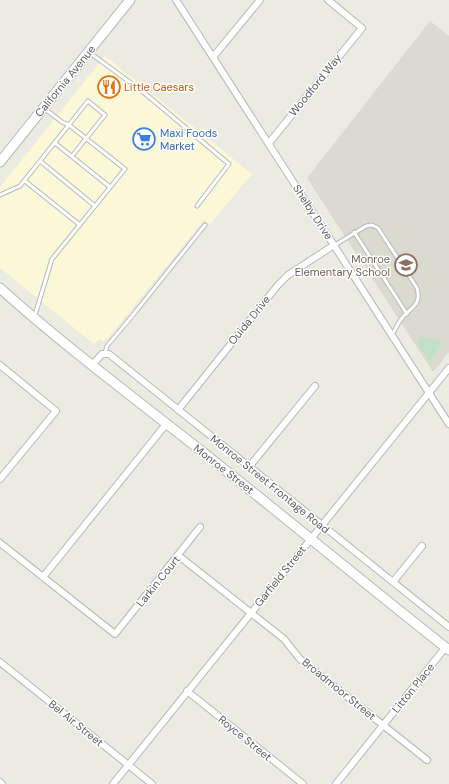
<svg xmlns="http://www.w3.org/2000/svg" width="449" height="784" font-family="'DM Sans',sans-serif">
  <style>
    .commercial { fill: #faf8d7 }
    .education { fill: #dbdacf }
    .green { fill: #bfe1c5 }
    .lines { fill: none; stroke-linecap: round; stroke-linejoin: round }
    .lane-casing { stroke: #b7b8bd; stroke-width: 5 }
    .street-casing { stroke: #b7b8bd; stroke-width: 8 }
    .secondary-casing { stroke: #b7b9be; stroke-width: 11 }
    .lane { stroke: #fff; stroke-width: 3 }
    .street { stroke: #fff; stroke-width: 6 }
    .secondary { stroke: #fff; stroke-width: 9 }
    .labels { text-anchor: middle; stroke-width: 3; stroke-linejoin: round; paint-order: stroke }
    .street-label { font-size: 11px; fill: #5a5c61; stroke: #fff }
    .food-label { font-size: 11px; fill: #c56008; stroke: #fff; text-anchor: start }
    .shop-label { font-size: 11px; fill: #366cbe; stroke: #fff; text-anchor: start }
    .education-label { font-size: 11px; fill: #785e54; stroke: #fff; text-anchor: end }
  </style>
  <rect width="100%" height="100%" fill="#ebebe1"/>
  <path class="commercial" d="M 105,56 L 252,174 L 210,224 L 204,220 L 109,337 L 107,338 L 104,342 L 99,339 L 94,344 L 0,268 L 0,187 Z"/>
  <path class="education" d="M 430,21 L 449,36 L 449,352 L 433,372 L 307,178 Z"/>
  <path class="green" d="M 420,337 L 441,340 L 440,348 L 429,361 L 418,344 Z"/>
  <g class="lines">
    <g class="lane-casing">
      <g id="lane">
        <path d="M 90,53 L 142,91 L 229,164 L 197,206"/>
        <path d="M 55,143 L 110,187"/>
        <path d="M 40,161 L 95,206"/>
        <path d="M 25,181 L 80,225"/>
        <path d="M 0,195 L 20,186 L 88,101 L 105,115 L 72,156"/>
        <path d="M 354,232 L 407,314"/>
        <path d="M 335,245 L 366,226 L 372,225 L 378,228 L 417,288 C 422,305 411,307 402,318 C 398,323 395,330 392,335"/>
        <path d="M 35,315 L 52,259 L 125,169 L 69,125 L 62,122 L 45,109"/>
        <path d="M 105,353 L 107,346 L 133,315 L 205,225"/>
      </g>
    </g>
    <g class="street-casing">
      <g id="street">
        <path d="M 176,0 L 449,424"/>
        <path d="M 213,57 L 260,0"/>
        <path d="M 269,143 L 362,28 L 328,0"/>
        <path d="M 0,365 L 56,411 L 0,479"/>
        <path d="M 92,365 L 102,354 L 109,354 L 449,627"/>
        <path d="M 178,410 L 278,285 L 288,275 L 334,245"/>
        <path d="M 249,467 L 315,386"/>
        <path d="M 0,543 L 115,634 L 200,527"/>
        <path d="M 179,556 L 284,639 L 300,659 L 427,760"/>
        <path d="M 43,577 L 167,423"/>
        <path d="M 393,582 L 422,546"/>
        <path d="M 0,662 L 152,784"/>
        <path d="M 187,691 L 303,784"/>
        <path d="M 0,782 L 2,784"/>
        <path d="M 113,784 L 449,368"/>
        <path d="M 336,784 L 445,648"/>
      </g>
    </g>
    <g class="secondary-casing">
      <g id="secondary">
        <path d="M 0,162 L 130,0"/>
        <path d="M 0,288 C 62,344 129,394 195,446 C 280,513 364,583 449,650"/>
      </g>
    </g>
    <use href="#lane" class="lane"/>
    <use href="#street" class="street"/>
    <use href="#secondary" class="secondary"/>
  </g>
  <defs>
    <g id="restaurant-ring" transform="scale(1.15)"><circle r="9.5" fill="#fff" stroke="#e8710a" stroke-width="1.5"/><path d="M-5-6h1v4h1v-4h1v4h1v-4h1v5L-1.5 .5V6h-2V.5L-5-1ZM5-6V6H3V1.5H1.5Q1.5-4 5-6Z" fill="#e8710a"/></g>
    <g id="supermarket-ring" transform="scale(1.15)"><circle r="9.5" fill="#fff" stroke="#3f7fe0" stroke-width="1.5"/><path d="M-6-5.5h2.5l.6 2H6L4.5 2H-2.5L-4.4-4H-6ZM-1.5 3.2a1.3 1.3 0 1 0 .1 0ZM3 3.2a1.3 1.3 0 1 0 .1 0Z" fill="#3f7fe0"/></g>
    <g id="school-ring" transform="scale(1.15)"><circle r="9.5" fill="#fff" stroke="#8d6e63" stroke-width="1.5"/><path d="M0-5L7-2L0 1L-7-2ZM-4 1L0 2.5L4 1V4Q0 6-4 4Z" fill="#8d6e63"/></g>
  </defs>
  <g fill-rule="evenodd">
    <use href="#restaurant-ring" x="109" y="87"/>
    <use href="#supermarket-ring" x="144" y="139"/>
    <use href="#school-ring" x="406" y="265"/>
  </g>
  <g class="labels">
    <g class="street-label">
      <text transform="translate(65 81) rotate(-51)" y="4">California Avenue</text>
      <text transform="translate(315 85) rotate(-51)" y="4">Woodford Way</text>
      <text transform="translate(313 212) rotate(57)" y="4">Shelby Drive</text>
      <text transform="translate(249 320) rotate(-51)" y="4">Ouida Drive</text>
      <text transform="translate(224 469) rotate(38)" y="4">Monroe Street</text>
      <text transform="translate(270 484) rotate(39)" y="4">Monroe Street Frontage Road</text>
      <text transform="translate(280 576) rotate(-51)" y="4">Garfield Street</text>
      <text transform="translate(158 581) rotate(-51)" y="4">Larkin Court</text>
      <text transform="translate(413 688) rotate(-51)" y="4">Litton Place</text>
      <text transform="translate(339 689) rotate(39)" y="4">Broadmoor Street</text>
      <text transform="translate(76 723) rotate(39)" y="4">Bel Air Street</text>
      <text transform="translate(245 738) rotate(39)" y="4">Royce Street</text>
    </g>
    <g class="food-label">
      <text x="124" y="91">Little Caesars</text>
    </g>
    <g class="shop-label">
      <text x="160" y="137">Maxi Foods<tspan x="160" dy="13">Market</tspan></text>
    </g>
    <g class="education-label">
      <text x="390" y="263">Monroe<tspan x="390" dy="13">Elementary School</tspan></text>
    </g>
  </g>
</svg>
